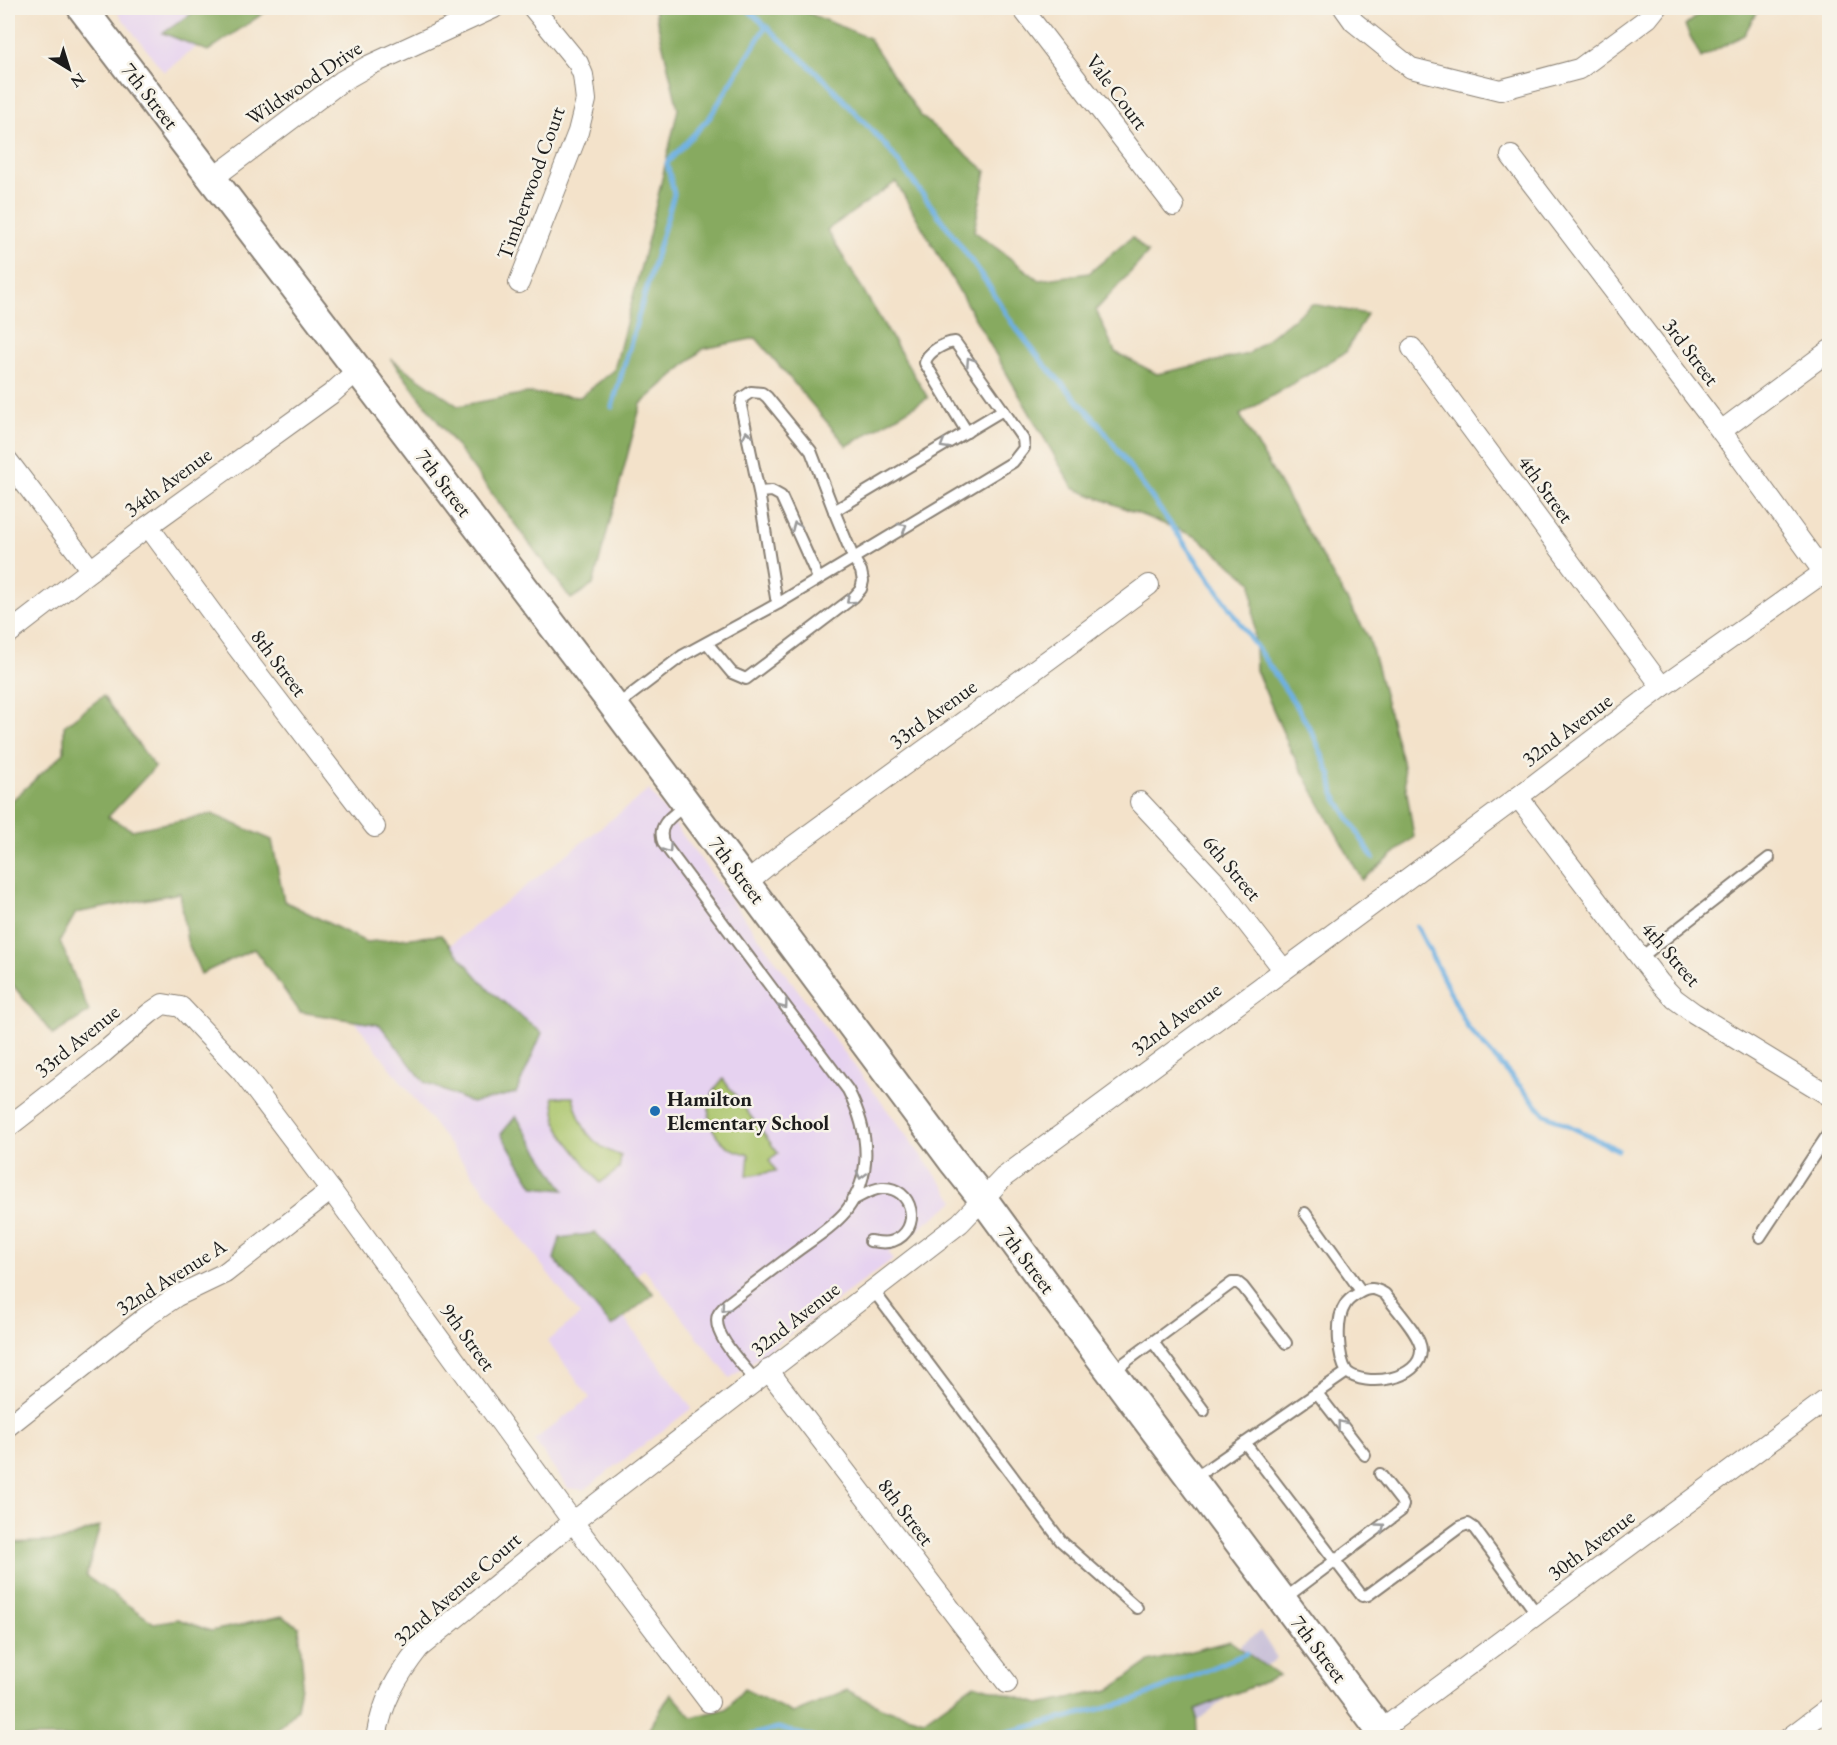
<svg xmlns="http://www.w3.org/2000/svg" width="1837" height="1745" font-family="'EB Garamond',serif">
  <style>
    .built { fill: #e6d2f0 }
    .industrial { fill: #c8bfd8 }
    .green { fill: #aac56c; stroke: #637044; stroke-width: 1.5 }
    .forest { fill: #87aa60; stroke: #52633e; stroke-width: 1.5 }
    .lines { fill: none; stroke-linecap: round; stroke-linejoin: round }
    .stream { stroke: #6db0e2; stroke-width: 5 }
    .lane-casing { stroke: #887f73; stroke-width: 14 }
    .street-casing { stroke: #887f73; stroke-width: 22 }
    .secondary-casing { stroke: #887f73; stroke-width: 32 }
    .lane { stroke: #fff; stroke-width: 10 }
    .street { stroke: #fff; stroke-width: 20 }
    .secondary { stroke: #fff; stroke-width: 28 }
    .oneway { stroke: #999 }
    .poi-dot { fill: #1f6fb2; stroke: #f7f3e8; stroke-width: 2 }
    .labels { text-anchor: middle; stroke-width: 5; stroke-linejoin: round; paint-order: stroke }
    .street-label { font-size: 21px; fill: #1c1c1c; stroke: #f7f3e8 }
    .poi-label { font-size: 21px; font-weight: bold; fill: #1c1c1c; stroke: #f7f3e8; text-anchor: start }
  </style>
  <rect width="100%" height="100%" fill="#f7f3e8"/>
  <filter id="ink" filterUnits="userSpaceOnUse"><feTurbulence type="fractalNoise" baseFrequency=".0167" numOctaves="2"/><feDisplacementMap in="SourceGraphic" scale="12" xChannelSelector="R" yChannelSelector="G"/><feConvolveMatrix kernelMatrix="1 2 1 2 8 2 1 2 1" color-interpolation-filters="sRGB"/></filter>
  <filter id="wash" filterUnits="userSpaceOnUse"><feTurbulence type="fractalNoise" baseFrequency=".008" numOctaves="4" result="noise"/><feDisplacementMap in="SourceGraphic" scale="24" xChannelSelector="R" yChannelSelector="G"/><feGaussianBlur stdDeviation="1.35" result="paint"/><feColorMatrix in="noise" values="0 0 0 0 0 0 0 0 0 0 0 0 0 0 0 0 0 1.4 0 .05"/><feComposite in="paint" operator="in"/></filter>
  <g filter="url(#wash)">
    <rect width="100%" height="100%" fill="#f3e2ca"/>
    <g class="built">
      <path d="M 114,8 L 247,8 L 164,72 Z"/>
      <path d="M 649,790 L 955,1201 L 888,1253 L 893,1259 L 730,1378 L 644,1269 L 607,1296 L 692,1408 L 584,1490 L 568,1488 L 534,1440 L 590,1398 L 547,1341 L 580,1315 L 354,1020 Z"/>
    </g>
    <path class="industrial" d="M 1260,1631 L 1277,1658 L 1188,1728 L 1116,1738 Z"/>
    <g class="green">
      <path d="M 723,1079 L 778,1153 L 769,1160 L 776,1171 L 747,1176 L 749,1154 C 711,1149 695,1107 723,1079 Z"/>
      <path d="M 553,1097 L 573,1097 C 581,1127 589,1145 621,1156 L 619,1169 L 600,1183 L 566,1139 L 557,1124 Z"/>
    </g>
    <g class="forest">
      <path d="M 200,8 L 271,8 L 208,51 L 163,33 Z"/>
      <path d="M 654,8 L 796,8 L 869,38 L 920,115 L 986,171 L 974,231 L 1039,280 L 1089,273 L 1132,237 L 1148,253 L 1096,310 L 1115,352 L 1157,374 L 1248,354 L 1312,304 L 1367,314 L 1346,352 L 1240,415 L 1369,638 L 1402,761 L 1414,837 L 1362,880 L 1291,751 L 1256,670 L 1252,582 L 1197,537 L 1073,488 L 896,182 L 827,230 L 928,398 L 847,446 L 756,338 L 703,349 L 641,404 L 593,585 L 571,599 L 391,359 L 458,406 L 527,393 L 580,397 L 614,370 L 649,235 L 678,109 Z"/>
      <path d="M 1707,8 L 1759,8 L 1744,35 L 1701,58 L 1685,26 Z"/>
      <path d="M 103,696 L 155,767 L 108,817 L 132,830 L 212,814 L 272,840 L 284,901 L 366,942 L 441,935 L 490,991 L 542,1033 L 516,1093 L 472,1103 L 424,1082 L 380,1025 L 300,1012 L 254,949 L 201,974 L 187,941 L 180,893 L 76,913 L 60,941 L 89,1012 L 53,1035 L 8,979 L 8,804 L 64,753 L 64,726 Z"/>
      <path d="M 516,1116 L 564,1190 L 534,1187 L 501,1134 Z"/>
      <path d="M 596,1233 L 654,1294 L 612,1327 L 554,1259 L 560,1238 Z"/>
      <path d="M 100,1526 L 86,1576 L 154,1623 L 178,1619 L 211,1631 L 282,1616 L 299,1627 L 303,1674 L 297,1709 L 270,1737 L 8,1737 L 8,1543 L 62,1541 Z"/>
      <path d="M 1230,1641 L 1279,1676 L 1196,1709 L 1197,1732 L 1202,1737 L 644,1737 L 671,1693 L 692,1717 L 726,1709 L 744,1689 L 793,1713 L 847,1690 L 885,1709 L 924,1720 L 974,1684 L 1039,1704 L 1109,1690 L 1149,1662 Z"/>
    </g>
    <g class="lines">
      <g class="stream">
        <path d="M 746,8 L 827,82 L 887,147 L 951,232 L 989,286 L 1012,323 L 1044,364 L 1099,424 L 1212,582 L 1296,705 L 1313,734 L 1331,776 L 1334,794 L 1373,858"/>
        <path d="M 612,407 L 674,194 L 667,163 L 710,117 L 766,26"/>
        <path d="M 1417,926 L 1468,1028 L 1545,1114 L 1618,1150"/>
        <path d="M 741,1738 L 778,1728 L 815,1738"/>
        <path d="M 985,1738 L 1135,1700 L 1247,1653"/>
      </g>
    </g>
  </g>
  <g filter="url(#ink)">
    <g class="lines">
      <g class="lane-casing">
        <g id="lane">
          <path d="M 967,432 L 925,363 C 927,352 944,343 955,342 L 1003,410"/>
          <path d="M 759,492 L 772,491 L 781,496 L 818,578"/>
          <path d="M 707,643 L 732,673 L 746,679 L 854,597 L 861,589 L 863,581 L 861,571 L 853,557 L 834,511 L 811,451 L 767,397 L 762,393 L 751,392 L 742,398 L 741,406 L 759,492 L 776,598 L 779,603"/>
          <path d="M 616,706 L 682,656 L 779,603 L 1013,462 L 1024,448 L 1023,439 L 1003,410 L 834,511"/>
          <path d="M 687,804 C 673,815 655,825 664,844 L 848,1090 C 868,1129 875,1173 846,1211 C 832,1228 810,1241 793,1254 C 771,1271 749,1287 727,1304 C 724,1307 719,1312 718,1315 C 711,1334 744,1366 755,1380"/>
          <path d="M 1640,958 L 1769,858"/>
          <path d="M 852,1200 C 861,1196 871,1189 882,1188 C 913,1186 923,1230 893,1241 C 886,1244 877,1242 870,1241"/>
          <path d="M 1305,1213 L 1361,1291"/>
          <path d="M 1760,1237 L 1830,1131"/>
          <path d="M 873,1290 L 1061,1541 L 1137,1608"/>
          <path d="M 1153,1342 L 1204,1411"/>
          <path d="M 1112,1372 L 1232,1283 L 1238,1283 L 1243,1287 L 1286,1343"/>
          <path d="M 1317,1393 L 1365,1455"/>
          <path d="M 1245,1443 L 1362,1596 L 1368,1595 L 1460,1527 L 1468,1524 L 1474,1528 L 1537,1614"/>
          <path d="M 1193,1479 L 1347,1372 C 1365,1388 1421,1380 1421,1350 C 1421,1335 1394,1307 1385,1294 C 1375,1288 1369,1287 1359,1293 C 1354,1296 1348,1299 1345,1305 C 1335,1320 1338,1358 1347,1372"/>
          <path d="M 1284,1599 L 1401,1511 L 1403,1505 L 1401,1501 L 1380,1474"/>
        </g>
      </g>
      <g class="street-casing">
        <g id="street">
          <path d="M 1022,8 L 1174,206"/>
          <path d="M 1344,8 L 1354,22 L 1411,68 L 1500,90 L 1579,69 L 1648,18 L 1656,8"/>
          <path d="M 1511,156 L 1721,431 L 1830,581"/>
          <path d="M 213,178 L 342,81 L 370,65 L 494,8"/>
          <path d="M 519,283 L 578,132 L 586,100 L 583,75 L 578,63 L 533,8"/>
          <path d="M 1412,348 L 1662,687"/>
          <path d="M 1721,431 L 1830,350"/>
          <path d="M 8,461 L 91,570"/>
          <path d="M 148,526 L 237,647 L 375,827"/>
          <path d="M 8,634 L 148,526 L 331,394 L 358,370"/>
          <path d="M 1518,797 L 1659,982 L 1675,999 L 1694,1013 L 1830,1096"/>
          <path d="M 1140,802 L 1216,883 L 1283,969"/>
          <path d="M 746,883 L 777,858 C 900,767 1026,678 1149,585"/>
          <path d="M 8,1127 L 103,1053 L 150,1013 L 163,1004 L 181,1007 L 242,1072 L 331,1190 L 573,1522 L 709,1702"/>
          <path d="M 768,1370 L 1007,1683"/>
          <path d="M 8,1426 L 146,1317 L 177,1296 L 225,1273 L 331,1190"/>
          <path d="M 1381,1730 L 1830,1397"/>
          <path d="M 376,1738 C 382,1702 397,1676 419,1648 L 573,1522 L 960,1223 L 1004,1177 L 1518,797 L 1662,687 L 1823,573"/>
          <path d="M 1789,1738 L 1830,1707"/>
        </g>
      </g>
      <g class="secondary-casing">
        <path id="secondary" d="M 82,8 L 608,698 L 952,1160 L 983,1199 L 1051,1292 L 1386,1738"/>
      </g>
      <use href="#lane" class="lane"/>
      <use href="#street" class="street"/>
      <use href="#secondary" class="secondary"/>
    </g>
    <defs><path id="oneway-chevron" d="M-2-3.5L2.5 0L-2 3.5" fill="none" stroke-width="1.6" stroke-linecap="round" stroke-linejoin="round" transform="scale(1.5)"/></defs>
    <g class="oneway">
      <use href="#oneway-chevron" transform="translate(970 361) rotate(-124)"/>
      <use href="#oneway-chevron" transform="translate(747 435) rotate(-102)"/>
      <use href="#oneway-chevron" transform="translate(944 445) rotate(149)"/>
      <use href="#oneway-chevron" transform="translate(796 526) rotate(-113)"/>
      <use href="#oneway-chevron" transform="translate(903 527) rotate(-31)"/>
      <use href="#oneway-chevron" transform="translate(850 600) rotate(139)"/>
      <use href="#oneway-chevron" transform="translate(668 849) rotate(56)"/>
      <use href="#oneway-chevron" transform="translate(784 1005) rotate(53)"/>
      <use href="#oneway-chevron" transform="translate(861 1175) rotate(105)"/>
      <use href="#oneway-chevron" transform="translate(725 1308) rotate(131)"/>
      <use href="#oneway-chevron" transform="translate(1341 1424) rotate(-128)"/>
      <use href="#oneway-chevron" transform="translate(1381 1527) rotate(-36)"/>
    </g>
  </g>
  <circle class="poi-dot" cx="655" cy="1111" r="6"/>
  <g class="labels">
    <g class="street-label">
      <text transform="translate(304 83) rotate(-34)" y="7">Wildwood Drive</text>
      <text transform="translate(1117 92) rotate(53)" y="7">Vale Court</text>
      <text transform="translate(150 96) rotate(52)" y="7">7th Street</text>
      <text transform="translate(531 183) rotate(-70)" y="7">Timberwood Court</text>
      <text transform="translate(1691 352) rotate(53)" y="7">3rd Street</text>
      <text transform="translate(168 482) rotate(-36)" y="7">34th Avenue</text>
      <text transform="translate(444 483) rotate(53)" y="7">7th Street</text>
      <text transform="translate(1546 489) rotate(54)" y="7">4th Street</text>
      <text transform="translate(279 663) rotate(53)" y="7">8th Street</text>
      <text transform="translate(933 714) rotate(-36)" y="7">33rd Avenue</text>
      <text transform="translate(1567 730) rotate(-37)" y="7">32nd Avenue</text>
      <text transform="translate(1232 868) rotate(50)" y="7">6th Street</text>
      <text transform="translate(737 870) rotate(53)" y="7">7th Street</text>
      <text transform="translate(1671 954) rotate(49)" y="7">4th Street</text>
      <text transform="translate(1176 1019) rotate(-37)" y="7">32nd Avenue</text>
      <text transform="translate(77 1041) rotate(-39)" y="7">33rd Avenue</text>
      <text transform="translate(1027 1260) rotate(53)" y="7">7th Street</text>
      <text transform="translate(171 1277) rotate(-32)" y="7">32nd Avenue A</text>
      <text transform="translate(795 1319) rotate(-38)" y="7">32nd Avenue</text>
      <text transform="translate(468 1337) rotate(54)" y="7">9th Street</text>
      <text transform="translate(906 1512) rotate(53)" y="7">8th Street</text>
      <text transform="translate(1591 1545) rotate(-37)" y="7">30th Avenue</text>
      <text transform="translate(457 1589) rotate(-41)" y="7">32nd Avenue Court</text>
      <text transform="translate(1319 1649) rotate(53)" y="7">7th Street</text>
    </g>
    <g class="poi-label">
      <text x="667" y="1106">Hamilton<tspan x="667" dy="24">Elementary School</tspan></text>
    </g>
  </g>
  <rect width="1837" height="1745" fill="none" stroke="#f7f3e8" stroke-width="30"/>
  <g transform="translate(69 69) rotate(142)" stroke="#f7f3e8" stroke-width="4.5" paint-order="stroke">
  <path d="M0-4.5L10 22L0 15L-10 22Z" fill="#1c1c1c"/>
  <text y="-9" font-size="16" font-weight="bold" text-anchor="middle" fill="#1c1c1c">N</text>
  </g>
</svg>
